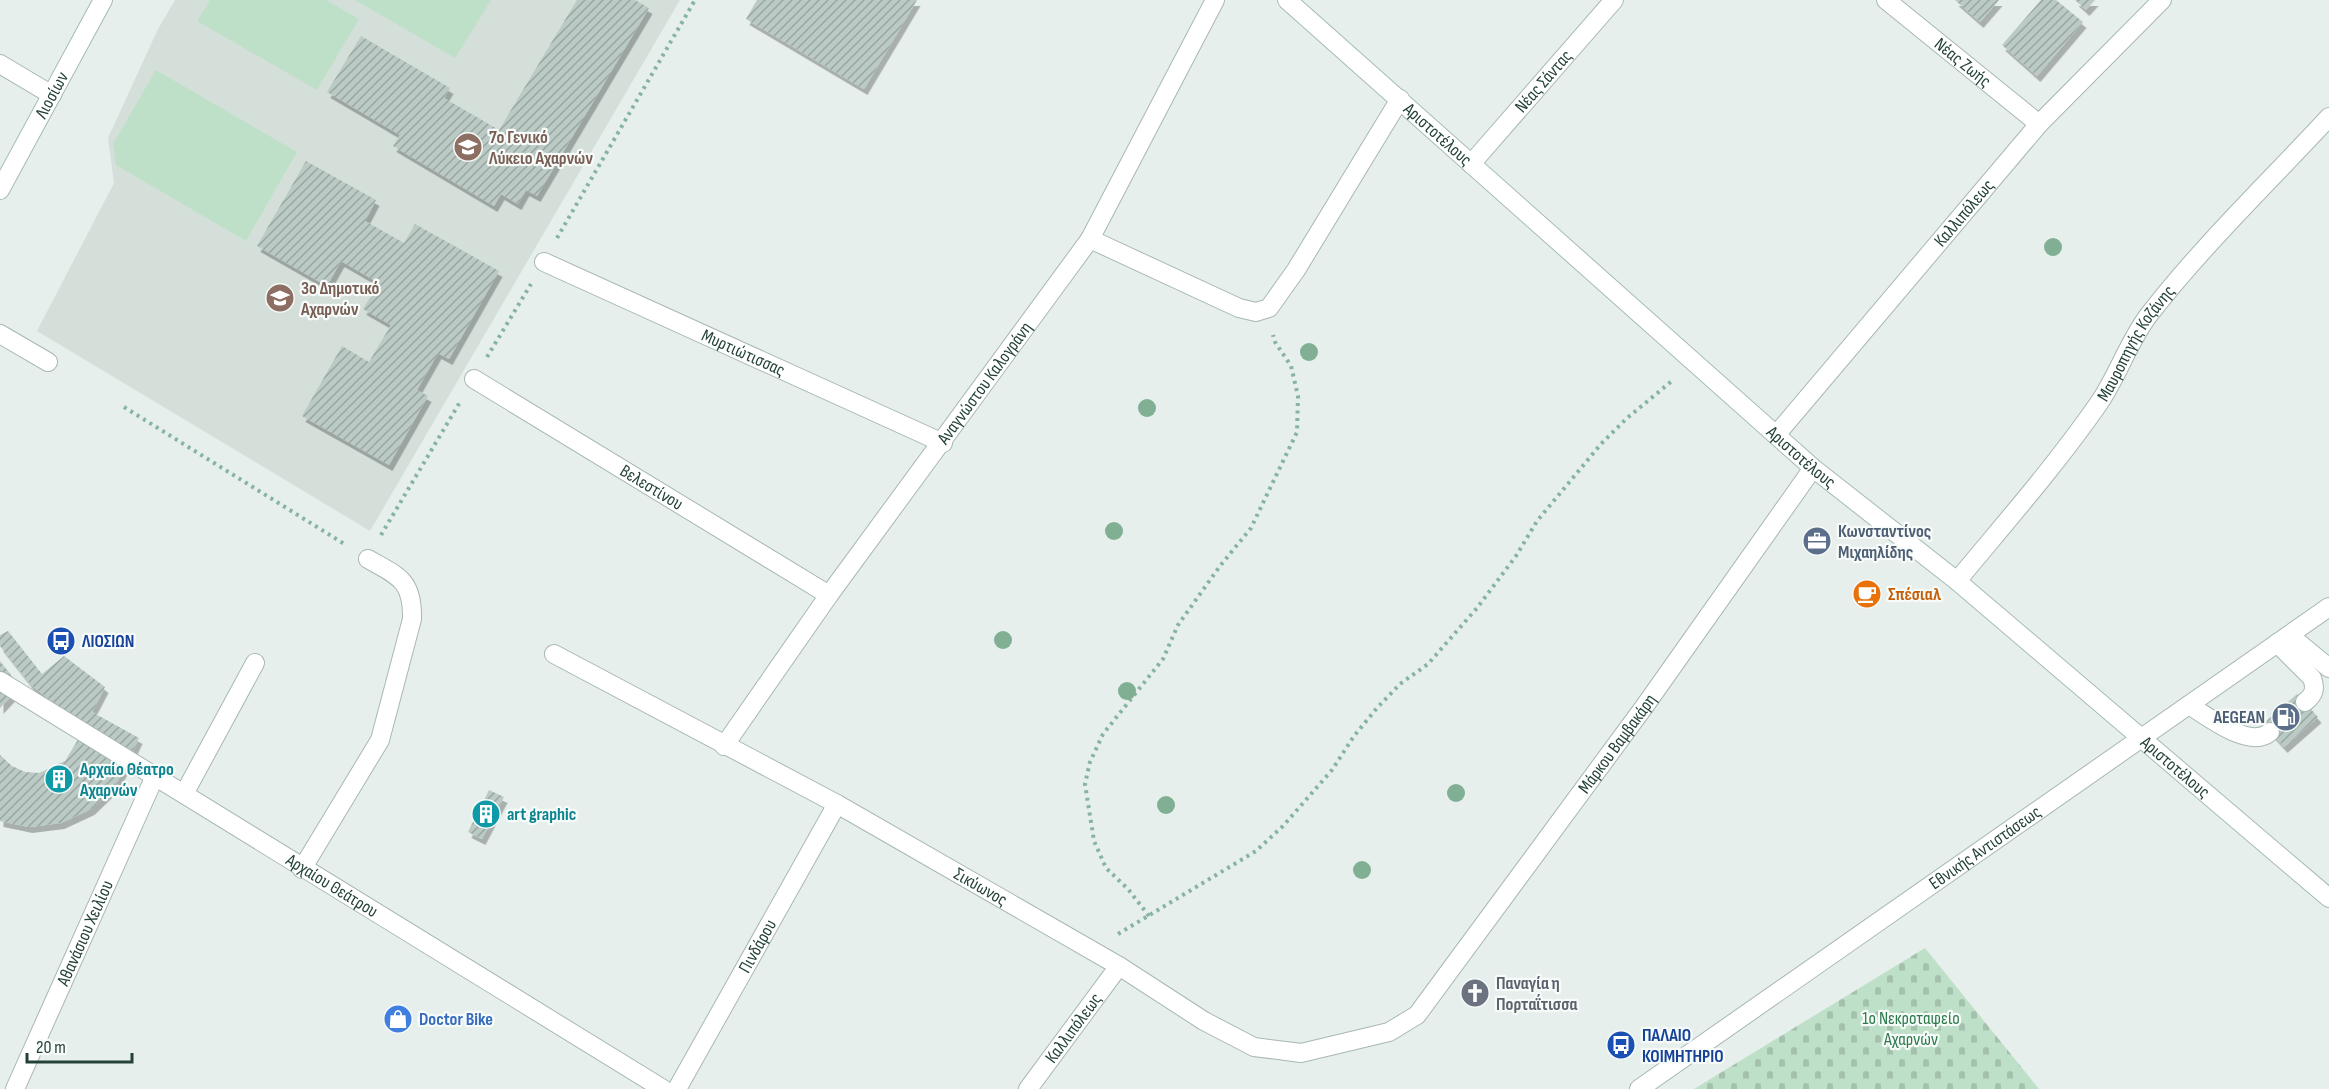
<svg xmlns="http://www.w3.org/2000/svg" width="2329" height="1089" font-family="'Sofia Sans Condensed',sans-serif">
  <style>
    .built { fill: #d4dfda }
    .cemetery { fill: url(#cemetery-stones) }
    .pitch { fill: #bfe0c8 }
    .building { fill: url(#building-hatch); filter: url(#shadow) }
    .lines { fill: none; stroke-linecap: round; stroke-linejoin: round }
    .service-casing { stroke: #a8b8b2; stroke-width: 20 }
    .minor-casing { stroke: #a8b8b2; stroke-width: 20 }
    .tertiary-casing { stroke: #a8b8b2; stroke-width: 20 }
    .secondary-casing { stroke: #a4bbb3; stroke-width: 20 }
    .path { stroke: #86b3a5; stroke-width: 4; stroke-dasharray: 3 4.5; stroke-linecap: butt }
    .service { stroke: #fff; stroke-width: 18 }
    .minor { stroke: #fff; stroke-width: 18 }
    .tertiary { stroke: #fff; stroke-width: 18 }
    .secondary { stroke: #fff; stroke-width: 18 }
    .tree { fill: #80af93 }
    .labels { text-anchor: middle; stroke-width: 4.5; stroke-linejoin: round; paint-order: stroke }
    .street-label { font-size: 18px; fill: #24423a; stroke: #f7fbf9 }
    .education-label { font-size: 18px; font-weight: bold; fill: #785e54; stroke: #f7fbf9; text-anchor: start }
    .service-label { font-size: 18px; font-weight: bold; fill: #4e5e75; stroke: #f7fbf9; text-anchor: start }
    .food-label { font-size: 18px; font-weight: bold; fill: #c56008; stroke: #f7fbf9; text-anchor: start }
    .transit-label { font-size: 18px; font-weight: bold; fill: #164399; stroke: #f7fbf9; text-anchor: start }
    .culture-label { font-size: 18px; font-weight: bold; fill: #0d838f; stroke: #f7fbf9; text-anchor: start }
    .worship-label { font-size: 18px; font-weight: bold; fill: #5b616d; stroke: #f7fbf9; text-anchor: start }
    .park-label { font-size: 18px; fill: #2d7a4b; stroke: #f7fbf9 }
    .shop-label { font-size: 18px; font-weight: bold; fill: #366cbe; stroke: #f7fbf9; text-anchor: start }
  </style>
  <defs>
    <pattern id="cemetery-stones" width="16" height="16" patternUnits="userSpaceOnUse" patternTransform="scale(1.5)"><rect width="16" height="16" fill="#bfe0c8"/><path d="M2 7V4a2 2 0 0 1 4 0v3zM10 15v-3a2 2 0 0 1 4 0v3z" fill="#a4c1ad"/></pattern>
    <pattern id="building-hatch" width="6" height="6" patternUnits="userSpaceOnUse" patternTransform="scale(1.5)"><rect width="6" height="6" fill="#bbcac4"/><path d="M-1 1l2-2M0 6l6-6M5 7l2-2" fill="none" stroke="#98a6a0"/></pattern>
    <filter id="shadow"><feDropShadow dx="3.5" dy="6" stdDeviation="0" flood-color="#0004"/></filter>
  </defs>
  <rect width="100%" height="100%" fill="#e6efeb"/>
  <path class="built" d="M 175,0 L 680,0 L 370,531 L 37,331 L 114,183 L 108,138 L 158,29 Z"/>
  <path class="cemetery" d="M 1925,948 L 2039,1089 L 1694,1089 Z"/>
  <g class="pitch">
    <path d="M 210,0 L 326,0 L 359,19 L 317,90 L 197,21 Z"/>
    <path d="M 355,0 L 491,0 L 455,58 Z"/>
    <path d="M 156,70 L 297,152 L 246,241 L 116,165 L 113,144 Z"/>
  </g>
  <g class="building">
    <path d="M 577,0 L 635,0 L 649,8 L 537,196 L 526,190 L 518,204 L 501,194 L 494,206 L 393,146 L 400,135 L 327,92 L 361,36 L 450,88 L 444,98 L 499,130 Z"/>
    <path d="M 757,0 L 917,0 L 864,89 L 746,19 Z"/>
    <path d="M 1955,0 L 1999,0 L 1980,22 Z"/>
    <path d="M 2041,0 L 2056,0 L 2083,22 L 2037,76 L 2002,45 Z"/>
    <path d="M 2075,0 L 2095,0 L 2086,10 Z"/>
    <path d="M 306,161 L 376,200 L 365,221 L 404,243 L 415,224 L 499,271 L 449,359 L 438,353 L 417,390 L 428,396 L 389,465 L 302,416 L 342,346 L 369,362 L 391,325 L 363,309 L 379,283 L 341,261 L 327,286 L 257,246 Z"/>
    <path d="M 8,631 L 42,674 L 64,656 L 105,687 L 92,712 L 139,738 L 132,753 L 83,725 L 31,685 L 0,646 L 0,635 Z"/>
    <path d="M 0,661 L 23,690 L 13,694 L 0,708 Z"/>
    <path d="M 2297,694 L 2318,717 L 2284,747 L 2263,724 Z"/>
    <path d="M 79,738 L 127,763 L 115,786 L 91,809 L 61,823 L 29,827 L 0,821 L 0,755 L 12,766 L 25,772 L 39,773 L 65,761 Z"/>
    <path d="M 489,790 L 504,797 L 482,839 L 468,832 Z"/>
  </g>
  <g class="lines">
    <g class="service-casing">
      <g id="service">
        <path d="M 0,64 L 52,95"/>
        <path d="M 0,334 L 48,362"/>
        <path d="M 2277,643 L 2312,678 C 2316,689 2314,695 2305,702"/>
        <path d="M 2189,705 C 2207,716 2250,750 2270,732"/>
      </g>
    </g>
    <g class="minor-casing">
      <g id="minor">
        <path id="s1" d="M 1886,0 L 2039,124"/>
        <path id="s2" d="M 1471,164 L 1614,0"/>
        <path d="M 1090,239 L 1239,308 L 1256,312 L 1269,308 L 1296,270 L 1400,99"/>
        <path id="s3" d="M 544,262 L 943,443"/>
        <path id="s4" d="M 474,379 L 829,595"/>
        <path id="s5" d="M 1776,435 L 2039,124 L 2162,0"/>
        <path id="s6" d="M 1957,581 C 2005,523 2056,465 2099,403 C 2118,375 2128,343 2148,316 C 2202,246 2269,182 2329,117"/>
        <path d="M 2289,635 L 2329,668"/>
        <path id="s7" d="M 554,654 L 837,804 L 1119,966 L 1204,1021 L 1254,1047 L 1301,1053 L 1389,1032 L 1417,1015 L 1644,707 L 1813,468"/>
        <path id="s8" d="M 0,681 L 663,1089"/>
        <path id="s9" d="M 724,746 L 829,595 L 1090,239 L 1215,0"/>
        <path d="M 184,794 L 255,663"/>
        <path d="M 302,869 L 380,740 L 412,619 C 413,580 398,576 368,559"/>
        <path id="s10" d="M 15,1089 L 155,776"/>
        <path id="s11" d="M 677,1089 L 837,804"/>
        <path id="s12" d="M 1028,1089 L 1119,966"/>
      </g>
    </g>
    <g class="tertiary-casing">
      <g id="tertiary">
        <path id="s13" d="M 1639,1089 L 2329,607"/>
      </g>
    </g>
    <g class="secondary-casing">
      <g id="secondary">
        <path id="s14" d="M 1287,0 L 1813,468 L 1957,581 L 2329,898"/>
        <path id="s15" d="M 0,190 L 103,0"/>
      </g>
    </g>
    <g class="path">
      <path d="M 557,238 L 695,0"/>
      <path d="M 487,357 L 531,284"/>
      <path d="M 124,407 L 346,545"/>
      <path d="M 381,535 L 460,402"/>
      <path d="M 1149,916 L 1128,889 L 1106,868 L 1094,841 L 1085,784 L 1090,762 L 1103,734 L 1163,659 L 1178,625 L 1220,566 L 1251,528 L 1297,432 L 1298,396 L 1291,366 L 1275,342 L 1273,335"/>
      <path d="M 1118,934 L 1256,851 L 1283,826 L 1332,770 L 1354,736 L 1377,708 L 1400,684 L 1428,664 L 1477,608 L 1516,556 L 1537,521 L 1601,444 L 1626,419 L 1673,380"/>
    </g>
    <use href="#service" class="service"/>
    <use href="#minor" class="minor"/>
    <use href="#tertiary" class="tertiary"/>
    <use href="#secondary" class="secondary"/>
  </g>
  <g class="tree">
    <circle cx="2053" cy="247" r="9"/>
    <circle cx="1309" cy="352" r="9"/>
    <circle cx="1147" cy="408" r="9"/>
    <circle cx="1114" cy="531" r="9"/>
    <circle cx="1003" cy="640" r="9"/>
    <circle cx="1127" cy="691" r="9"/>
    <circle cx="1456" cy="793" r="9"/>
    <circle cx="1166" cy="805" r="9"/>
    <circle cx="1362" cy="870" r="9"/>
  </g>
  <defs>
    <g id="school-disc" transform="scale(1.5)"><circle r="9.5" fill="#8d6e63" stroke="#f7fbf9"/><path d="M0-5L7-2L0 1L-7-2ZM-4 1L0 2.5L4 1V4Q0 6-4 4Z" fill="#fff"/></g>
    <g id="office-disc" transform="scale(1.5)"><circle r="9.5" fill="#5c6f8a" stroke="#f7fbf9"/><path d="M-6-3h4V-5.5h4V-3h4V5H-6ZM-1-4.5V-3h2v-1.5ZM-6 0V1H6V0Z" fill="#fff"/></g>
    <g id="cafe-disc" transform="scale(1.5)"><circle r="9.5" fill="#e8710a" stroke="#f7fbf9"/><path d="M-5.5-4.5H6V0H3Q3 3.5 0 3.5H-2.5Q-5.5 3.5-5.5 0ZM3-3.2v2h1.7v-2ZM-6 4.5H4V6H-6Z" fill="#fff"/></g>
    <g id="bus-disc" transform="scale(1.5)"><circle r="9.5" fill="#1a4fb4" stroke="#f7fbf9"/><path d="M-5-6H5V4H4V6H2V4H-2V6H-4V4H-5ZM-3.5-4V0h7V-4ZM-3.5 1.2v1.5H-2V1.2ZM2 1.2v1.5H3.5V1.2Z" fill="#fff"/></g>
    <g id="fuel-disc" transform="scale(1.5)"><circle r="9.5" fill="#5c6f8a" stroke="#f7fbf9"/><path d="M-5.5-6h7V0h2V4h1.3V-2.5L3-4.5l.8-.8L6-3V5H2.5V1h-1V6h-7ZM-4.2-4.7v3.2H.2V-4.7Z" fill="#fff"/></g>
    <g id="building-disc" transform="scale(1.5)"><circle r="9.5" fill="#0f9aa8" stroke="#f7fbf9"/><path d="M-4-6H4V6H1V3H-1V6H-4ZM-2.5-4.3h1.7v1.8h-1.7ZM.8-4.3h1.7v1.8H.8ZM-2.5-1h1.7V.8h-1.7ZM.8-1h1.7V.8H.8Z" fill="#fff"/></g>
    <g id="church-disc" transform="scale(1.5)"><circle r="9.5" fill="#6b7280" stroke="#f7fbf9"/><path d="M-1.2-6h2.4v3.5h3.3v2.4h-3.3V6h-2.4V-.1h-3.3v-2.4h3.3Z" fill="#fff"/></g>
    <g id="shop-disc" transform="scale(1.5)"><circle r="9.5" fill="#3f7fe0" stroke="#f7fbf9"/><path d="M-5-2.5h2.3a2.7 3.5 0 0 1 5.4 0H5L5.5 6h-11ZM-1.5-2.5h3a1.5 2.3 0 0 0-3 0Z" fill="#fff"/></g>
  </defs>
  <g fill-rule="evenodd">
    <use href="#school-disc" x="468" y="147"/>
    <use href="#school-disc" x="280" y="298"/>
    <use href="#office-disc" x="1817" y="541"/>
    <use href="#cafe-disc" x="1867" y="594"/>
    <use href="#bus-disc" x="61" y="641"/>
    <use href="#fuel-disc" x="2286" y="717"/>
    <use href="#building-disc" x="59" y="779"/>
    <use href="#building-disc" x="486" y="814"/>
    <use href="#church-disc" x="1475" y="993"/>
    <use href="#shop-disc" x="398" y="1019"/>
    <use href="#bus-disc" x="1621" y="1045"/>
  </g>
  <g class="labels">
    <g class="street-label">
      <text dy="6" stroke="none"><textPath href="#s1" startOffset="99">Νέας Ζωής</textPath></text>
      <text dy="6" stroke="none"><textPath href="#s2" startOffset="110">Νέας Σάντας</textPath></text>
      <text dy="6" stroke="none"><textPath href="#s15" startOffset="108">Λιοσίων</textPath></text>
      <text dy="6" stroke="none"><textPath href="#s14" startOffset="202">Αριστοτέλους</textPath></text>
      <text dy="6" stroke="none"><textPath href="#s5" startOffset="291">Καλλιπόλεως</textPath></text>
      <text dy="6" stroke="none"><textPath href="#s6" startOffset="298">Μαυροπηγής Κοζάνης</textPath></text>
      <text dy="6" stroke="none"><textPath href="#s3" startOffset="219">Μυρτιώτισσας</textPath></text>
      <text dy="6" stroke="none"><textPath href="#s9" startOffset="447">Αναγνώστου Καλογράνη</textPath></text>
      <text dy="6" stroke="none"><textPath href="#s14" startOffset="688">Αριστοτέλους</textPath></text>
      <text dy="6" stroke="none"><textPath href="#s4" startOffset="208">Βελεστίνου</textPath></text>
      <text dy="6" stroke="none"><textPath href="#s7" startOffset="1311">Μάρκου Βαμβακάρη</textPath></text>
      <text dy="6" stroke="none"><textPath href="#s14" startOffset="1174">Αριστοτέλους</textPath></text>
      <text dy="6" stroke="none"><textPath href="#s13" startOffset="422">Εθνικής Αντιστάσεως</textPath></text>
      <text dy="6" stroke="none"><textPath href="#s8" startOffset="390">Αρχαίου Θεάτρου</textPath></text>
      <text dy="6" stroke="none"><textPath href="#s7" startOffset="486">Σικύωνος</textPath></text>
      <text dy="6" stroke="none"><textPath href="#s10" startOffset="171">Αθανάσιου Χειλίου</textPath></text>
      <text dy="6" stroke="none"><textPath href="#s11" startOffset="164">Πινδάρου</textPath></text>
      <text dy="6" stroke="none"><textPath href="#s12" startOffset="76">Καλλιπόλεως</textPath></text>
    </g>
    <g class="education-label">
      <text x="489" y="143">7ο Γενικό<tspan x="489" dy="21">Λύκειο Αχαρνών</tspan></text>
      <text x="301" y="294">3ο Δημοτικό<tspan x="301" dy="21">Αχαρνών</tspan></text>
    </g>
    <g class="service-label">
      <text x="1838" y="537">Κωνσταντίνος<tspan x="1838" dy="21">Μιχαηλίδης</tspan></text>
      <text x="2265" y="723" text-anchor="end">AEGEAN</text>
    </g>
    <g class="food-label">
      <text x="1888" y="600">Σπέσιαλ</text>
    </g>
    <g class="transit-label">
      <text x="82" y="647">ΛΙΟΣΙΩΝ</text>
      <text x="1642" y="1041">ΠΑΛΑΙΟ<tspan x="1642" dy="21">ΚΟΙΜΗΤΗΡΙΟ</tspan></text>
    </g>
    <g class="culture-label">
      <text x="80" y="775">Αρχαίο Θέατρο<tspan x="80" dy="21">Αχαρνών</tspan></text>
      <text x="507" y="820">art graphic</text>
    </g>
    <g class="worship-label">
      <text x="1496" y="989">Παναγία η<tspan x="1496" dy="21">Πορταΐτισσα</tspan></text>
    </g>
    <g class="park-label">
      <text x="1911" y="1024">1ο Νεκροταφείο<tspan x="1911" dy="21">Αχαρνών</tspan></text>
    </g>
    <g class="shop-label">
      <text x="419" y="1025">Doctor Bike</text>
    </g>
  </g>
  <path d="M27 1053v9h105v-9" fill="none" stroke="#24423a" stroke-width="3"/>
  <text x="36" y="1053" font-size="18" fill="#24423a" stroke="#f7fbf9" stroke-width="4.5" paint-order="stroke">20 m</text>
</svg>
